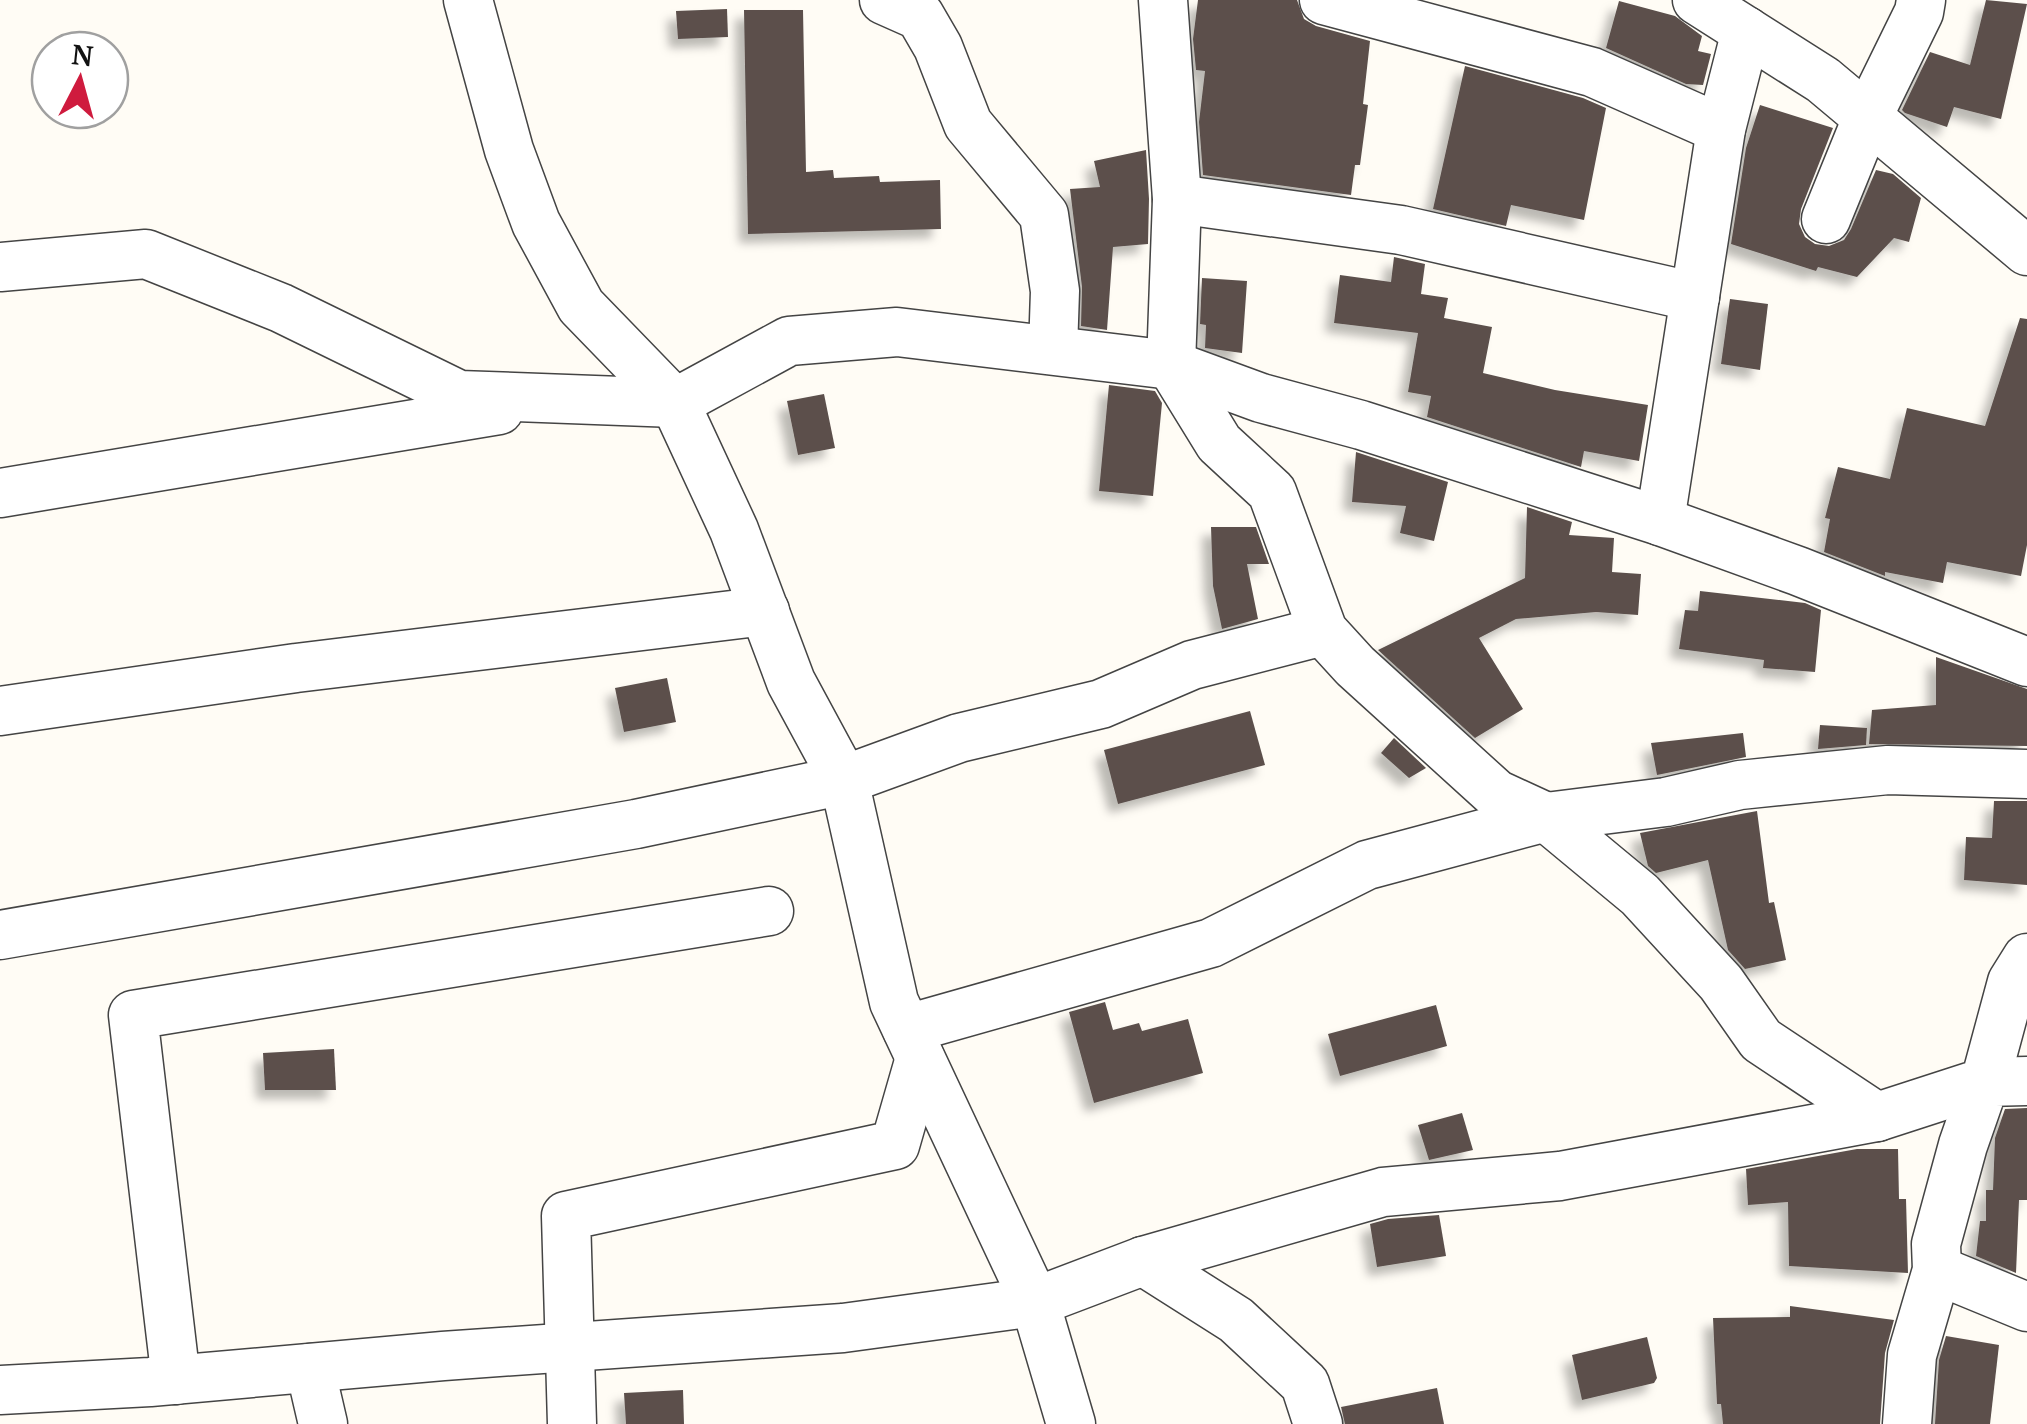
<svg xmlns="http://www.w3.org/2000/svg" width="2027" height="1424" font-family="'PT Serif',serif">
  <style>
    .building { fill: #5b504c; filter: url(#shadow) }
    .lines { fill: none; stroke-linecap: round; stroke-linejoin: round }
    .minor-casing { stroke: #444; stroke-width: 51 }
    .minor { stroke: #fff; stroke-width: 48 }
  </style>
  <defs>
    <filter id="shadow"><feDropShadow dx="-9" dy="9" stdDeviation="5" flood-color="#0004"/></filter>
  </defs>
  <rect width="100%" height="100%" fill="#fffcf5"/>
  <g class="building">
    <path d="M 1198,0 L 1297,0 L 1304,19 L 1316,26 L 1370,41 L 1363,104 L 1368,105 L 1360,165 L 1355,165 L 1351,195 L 1203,175 L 1199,122 L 1205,71 L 1196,70 L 1193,39 Z"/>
    <path d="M 1986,0 L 2027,4 L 2001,119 L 1954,107 L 1947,127 L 1905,113 L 1902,110 L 1930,52 L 1970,65 Z"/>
    <path d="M 1619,1 L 1675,16 L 1702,36 L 1698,51 L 1711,54 L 1703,85 L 1686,84 L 1606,48 Z"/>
    <path d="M 727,9 L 728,37 L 678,39 L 676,11 Z"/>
    <path d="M 744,10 L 803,10 L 806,172 L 833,170 L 834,178 L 879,176 L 880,182 L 940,180 L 941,229 L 748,234 Z"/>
    <path d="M 1465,66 L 1583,98 L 1606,108 L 1584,220 L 1511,205 L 1506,226 L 1433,209 Z"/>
    <path d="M 1760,105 L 1833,128 L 1801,209 L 1799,224 L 1805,237 L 1815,244 L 1829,246 L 1844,240 L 1851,229 L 1876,170 L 1893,174 L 1921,198 L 1909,242 L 1894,238 L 1857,277 L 1818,267 L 1816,271 L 1731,244 L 1746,148 Z"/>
    <path d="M 1146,150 L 1149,199 L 1148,244 L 1113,247 L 1107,330 L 1081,326 L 1082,287 L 1070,189 L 1100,187 L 1094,161 Z"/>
    <path d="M 1394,257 L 1425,264 L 1421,294 L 1448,298 L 1444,318 L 1492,327 L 1483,373 L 1555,390 L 1648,405 L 1639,461 L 1584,451 L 1581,467 L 1427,417 L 1431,396 L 1408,392 L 1418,333 L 1334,323 L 1340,275 L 1391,282 Z"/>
    <path d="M 1202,278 L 1247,281 L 1242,353 L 1205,348 L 1206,325 L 1200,324 Z"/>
    <path d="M 1730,299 L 1768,304 L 1760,370 L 1721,364 Z"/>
    <path d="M 2020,318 L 2027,319 L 2027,545 L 2021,576 L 1947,562 L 1943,583 L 1885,572 L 1885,576 L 1824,552 L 1830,519 L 1825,518 L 1838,467 L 1890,479 L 1907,408 L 1985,426 Z"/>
    <path d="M 1109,385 L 1155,391 L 1162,403 L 1153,496 L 1099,491 Z"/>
    <path d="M 824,394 L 835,448 L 798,455 L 787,401 Z"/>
    <path d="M 1356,452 L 1448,482 L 1434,541 L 1400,533 L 1406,506 L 1352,502 Z"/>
    <path d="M 1527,507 L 1572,522 L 1569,535 L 1614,538 L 1612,572 L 1641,574 L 1638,615 L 1596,612 L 1516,619 L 1479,638 L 1523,709 L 1475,738 L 1378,650 L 1525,578 Z"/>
    <path d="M 1211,527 L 1256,527 L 1269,564 L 1247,564 L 1258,619 L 1222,629 L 1213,586 Z"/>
    <path d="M 1700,591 L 1805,603 L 1821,610 L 1815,672 L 1763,668 L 1764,660 L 1679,649 L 1685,610 L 1698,611 Z"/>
    <path d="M 1936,657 L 2027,689 L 2027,746 L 1869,744 L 1872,710 L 1936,705 Z"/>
    <path d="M 667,678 L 676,722 L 624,732 L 615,688 Z"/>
    <path d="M 1250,711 L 1265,765 L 1118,804 L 1104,750 Z"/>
    <path d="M 1820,725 L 1867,728 L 1866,745 L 1818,749 Z"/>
    <path d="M 1743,733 L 1746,757 L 1657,775 L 1651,743 Z"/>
    <path d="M 1394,738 L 1426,768 L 1409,778 L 1381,753 Z"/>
    <path d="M 1994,801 L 2027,801 L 2027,885 L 1964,880 L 1966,837 L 1992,838 Z"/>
    <path d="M 1757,811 L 1769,903 L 1774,902 L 1786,960 L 1745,969 L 1728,950 L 1708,860 L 1656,873 L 1648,866 L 1640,833 Z"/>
    <path d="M 1105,1002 L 1113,1030 L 1139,1023 L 1142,1031 L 1188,1019 L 1203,1073 L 1094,1103 L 1069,1012 Z"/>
    <path d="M 1436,1005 L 1447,1046 L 1340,1076 L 1328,1034 Z"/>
    <path d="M 334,1049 L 336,1090 L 265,1090 L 263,1053 Z"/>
    <path d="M 2027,1108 L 2027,1200 L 2019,1200 L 2016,1273 L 1976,1256 L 1980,1221 L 1986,1221 L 1986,1190 L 1993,1190 L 1995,1138 L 2005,1109 Z"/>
    <path d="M 1462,1113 L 1473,1150 L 1429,1160 L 1418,1125 Z"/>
    <path d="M 1857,1149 L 1898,1149 L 1899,1199 L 1906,1199 L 1908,1273 L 1789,1266 L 1788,1202 L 1748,1205 L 1746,1169 Z"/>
    <path d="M 1439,1215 L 1446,1256 L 1377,1267 L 1370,1224 L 1388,1219 Z"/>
    <path d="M 1790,1306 L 1894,1320 L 1885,1353 L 1880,1424 L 1723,1424 L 1721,1404 L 1717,1404 L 1713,1318 L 1790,1317 Z"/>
    <path d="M 1946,1336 L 1999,1345 L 1990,1424 L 1935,1424 L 1939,1360 Z"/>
    <path d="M 1647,1337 L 1657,1378 L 1654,1383 L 1582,1400 L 1572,1355 Z"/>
    <path d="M 1437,1388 L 1444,1424 L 1345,1424 L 1341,1407 Z"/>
    <path d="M 683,1390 L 684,1424 L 626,1424 L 624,1393 Z"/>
  </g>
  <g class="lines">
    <g class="minor-casing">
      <g id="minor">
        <path d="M 468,0 L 509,150 L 536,223 L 581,306 L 675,403 L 734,530 L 791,682 L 844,780 L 894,1002 L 1035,1302 L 1071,1424"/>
        <path d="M 884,0 L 920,16 L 938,47 L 968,124 L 1044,215 L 1055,291 L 1053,350"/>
        <path d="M 1163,0 L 1177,199 L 1171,365 L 1219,443 L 1272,492 L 1323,631 L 1355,666 L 1496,794 L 1546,817 L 1640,895 L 1721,983 L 1761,1040 L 1877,1117"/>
        <path d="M 1324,0 L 1592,72 L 1721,129"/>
        <path d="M 1697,0 L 1823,80 L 2027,251"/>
        <path d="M 1177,199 L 1401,230 L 1695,297"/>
        <path d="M 1826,219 L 1868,116 L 1919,12 L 1921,0"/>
        <path d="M 0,267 L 146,254 L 281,308 L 459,395 L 675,403 L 789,341 L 897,332 L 1171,365 L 1261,398 L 1361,425 L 1660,521 L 1798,571 L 2027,662"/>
        <path d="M 0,493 L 499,410"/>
        <path d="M 1660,521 L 1721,129 L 1746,31"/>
        <path d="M 0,711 L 296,668 L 765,611"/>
        <path d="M 0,935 L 636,824 L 844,780 L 959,738 L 1101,704 L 1192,665 L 1323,631"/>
        <path d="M 907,1029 L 1211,943 L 1367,865 L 1546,817 L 1666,802 L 1740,785 L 1888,770 L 2027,774"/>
        <path d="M 1143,1261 L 1236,1320 L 1305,1384 L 1318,1424"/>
        <path d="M 1937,1270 L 2027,1307"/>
        <path d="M 310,1368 L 323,1424"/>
        <path d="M 176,1380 L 133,1015 L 769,911"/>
        <path d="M 0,1390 L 150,1382 L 443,1356 L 843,1328 L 1035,1302 L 1143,1261 L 1383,1192 L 1560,1176 L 1877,1117 L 1985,1082 L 2012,982 L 2027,958"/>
        <path d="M 572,1424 L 566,1216 L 895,1145 L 920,1058"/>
        <path d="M 1907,1424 L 1912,1355 L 1937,1270 L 1936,1244 L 1963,1145 L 1985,1082 L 2027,1081"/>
      </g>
    </g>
    <use href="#minor" class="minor"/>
  </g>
  <g transform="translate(80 80) rotate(6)"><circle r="48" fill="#ffffff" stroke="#a0a0a0" stroke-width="2.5"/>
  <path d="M0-8L18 38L0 25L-18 38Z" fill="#cf1b3e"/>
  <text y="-15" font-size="28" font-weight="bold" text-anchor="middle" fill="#111111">N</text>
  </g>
</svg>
